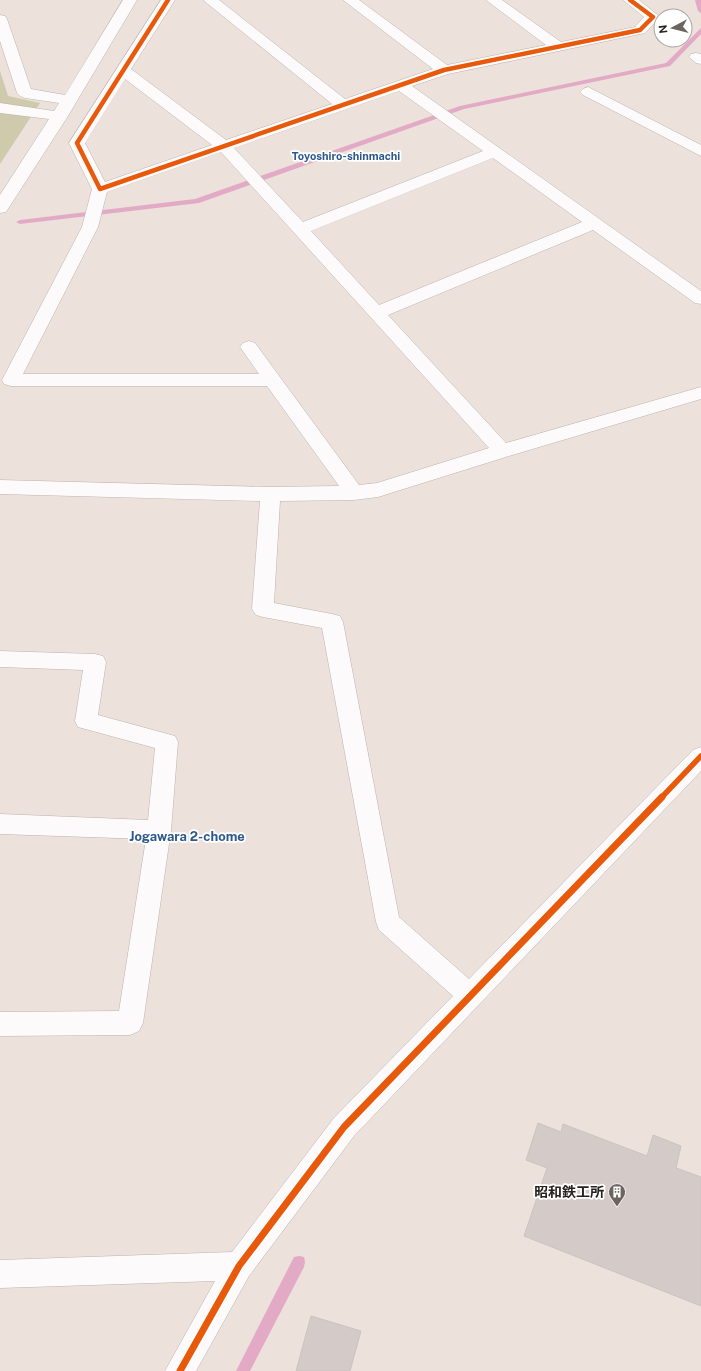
<svg xmlns="http://www.w3.org/2000/svg" width="701" height="1371" font-family="'Public Sans','Noto Sans JP',sans-serif">
  <style>
    .green { fill: #cecaab }
    .lines { fill: none; stroke-linecap: round; stroke-linejoin: round }
    .stream { fill: #e2aac5; fill-rule: evenodd }
    .building { fill: #d4cac7; stroke: #ccc2bf }
    .minor-casing { stroke: #bcb3ae; stroke-width: 1 }
    .minor { fill: #fcfafa; fill-rule: evenodd }
    .cycleway-far2-casing { stroke: #fff; stroke-width: 6 }
    .cycleway-far1-casing { stroke: #fff; stroke-width: 8 }
    .cycleway-casing { stroke: #fff; stroke-width: 10 }
    .cycleway-far2 { stroke: #e8590c; stroke-width: 4.5 }
    .cycleway-far1 { stroke: #e8590c; stroke-width: 5.5 }
    .cycleway { stroke: #e8590c; stroke-width: 7 }
    .labels { text-anchor: middle; stroke-width: 3.5; stroke-linejoin: round; paint-order: stroke }
    .far-neighbourhood-label { font-size: 11px; font-weight: bold; fill: #2d588e; stroke: #fff }
    .neighbourhood-label { font-size: 13px; font-weight: bold; fill: #2d588e; stroke: #fff }
    .near-poi-label { font-size: 14px; font-weight: bold; fill: #27201c; stroke: #fff; text-anchor: end }
  </style>
  <rect width="100%" height="100%" fill="#ece1db"/>
  <path class="green" d="M 0,71 L 8,96 L 40,103 L 0,164 Z"/>
  <g class="lines">
    <g class="stream">
      <path d="M 695,0 L 701,0 L 701,13 L 698,11 Z"/>
      <path d="M 701,28 L 701,34 L 670,66 L 464,109 L 199,203 L 20,224 L 16,222 L 20,220 L 195,199 L 460,106 L 666,63 Z"/>
      <path d="M 299,1256 L 304,1257 L 305,1262 L 304,1267 L 250,1371 L 236,1371 L 294,1257 Z"/>
    </g>
  </g>
  <g class="building">
    <path d="M 538,1123 L 561,1132 L 563,1124 L 647,1156 L 653,1135 L 681,1146 L 676,1168 L 701,1177 L 701,1306 L 524,1236 L 547,1168 L 526,1160 Z"/>
    <path d="M 311,1316 L 361,1331 L 350,1371 L 296,1371 Z"/>
  </g>
  <g class="lines">
    <g class="minor-casing">
      <g id="minor">
        <path d="M 123,0 L 137,0 L 68,116 L 6,212 L 0,213 L 0,195 L 49,119 L 0,113 L 0,103 L 54,111 L 59,103 L 25,98 L 20,96 L 17,93 L 0,41 L 0,15 L 5,16 L 7,19 L 31,89 L 65,95 Z"/>
        <path d="M 161,0 L 175,0 L 131,69 L 226,140 L 332,104 L 203,0 L 219,0 L 345,99 L 433,69 L 343,0 L 359,0 L 447,65 L 546,45 L 486,0 L 502,0 L 561,42 L 635,27 L 644,17 L 623,0 L 639,0 L 660,17 L 645,33 L 448,74 L 412,86 L 701,291 L 701,304 L 695,303 L 593,230 L 388,315 L 506,443 L 701,387 L 701,399 L 509,456 L 378,497 L 354,500 L 280,501 L 274,603 L 332,614 L 340,616 L 343,622 L 399,917 L 469,979 L 693,750 L 701,747 L 701,771 L 354,1136 L 249,1276 L 196,1371 L 165,1371 L 215,1281 L 0,1288 L 0,1260 L 232,1252 L 334,1118 L 453,996 L 379,930 L 376,922 L 322,628 L 263,617 L 256,615 L 252,609 L 260,501 L 0,494 L 0,480 L 270,487 L 339,486 L 267,386 L 11,386 L 4,384 L 2,380 L 82,227 L 92,189 L 69,143 ZM 125,79 L 212,145 L 105,182 L 85,143 ZM 399,91 L 483,151 L 303,222 L 234,148 ZM 221,152 L 489,448 L 377,483 L 359,485 L 255,343 L 249,341 L 243,343 L 240,347 L 259,374 L 23,374 L 98,227 L 107,192 ZM 493,158 L 582,222 L 379,305 L 311,231 Z"/>
        <path d="M 696,53 L 701,54 L 701,64 L 696,63 L 689,57 L 691,54 Z"/>
        <path d="M 588,87 L 701,145 L 701,156 L 583,95 L 580,92 L 583,89 Z"/>
        <path d="M 0,651 L 95,654 L 103,656 L 106,662 L 98,715 L 175,736 L 178,742 L 171,830 L 143,1023 L 139,1031 L 130,1035 L 0,1036 L 0,1012 L 119,1011 L 146,839 L 0,834 L 0,814 L 148,820 L 155,748 L 78,727 L 75,721 L 83,670 L 0,667 Z"/>
      </g>
    </g>
    <use href="#minor" class="minor"/>
    <g class="cycleway-far2-casing">
      <path id="cycleway-far2" d="M 168,0 L 77,143 L 100,189 L 444,70 L 640,30 L 653,17 L 630,0"/>
    </g>
    <g class="cycleway-far1-casing">
      <path id="cycleway-far1" d="M 661,798 L 701,756"/>
    </g>
    <g class="cycleway-casing">
      <path id="cycleway" d="M 180,1371 L 239,1266 L 344,1127 L 662,797"/>
    </g>
    <use href="#cycleway-far2" class="cycleway-far2"/>
    <use href="#cycleway-far1" class="cycleway-far1"/>
    <use href="#cycleway" class="cycleway"/>
  </g>
  <defs>
    <g id="building-pin" transform="scale(0.9)"><path d="M0 17L-7.5 6A9.5 9.5 0 1 1 7.5 6Z" fill="#6c645f" stroke="#fff"/><path d="M-4-6H4V6H1V3H-1V6H-4ZM-2.5-4.3h1.7v1.8h-1.7ZM.8-4.3h1.7v1.8H.8ZM-2.5-1h1.7V.8h-1.7ZM.8-1h1.7V.8H.8Z" fill="#fff"/></g>
  </defs>
  <g fill-rule="evenodd">
    <use href="#building-pin" x="617" y="1192"/>
  </g>
  <g class="labels">
    <g class="far-neighbourhood-label">
      <text x="346" y="160">Toyoshiro-shinmachi</text>
    </g>
    <g class="neighbourhood-label">
      <text x="187" y="841">Jogawara 2-chome</text>
    </g>
    <g class="near-poi-label">
      <text x="604" y="1197">昭和鉄工所</text>
    </g>
  </g>
  <g transform="translate(673 28) rotate(263)"><circle r="19" fill="#ffffff" stroke="#a9a6a4"/>
  <path d="M0-3L7 15L0 10L-7 15Z" fill="#6c645f"/>
  <text y="-6" font-size="11" font-weight="bold" text-anchor="middle" fill="#27201c">N</text>
  </g>
</svg>
